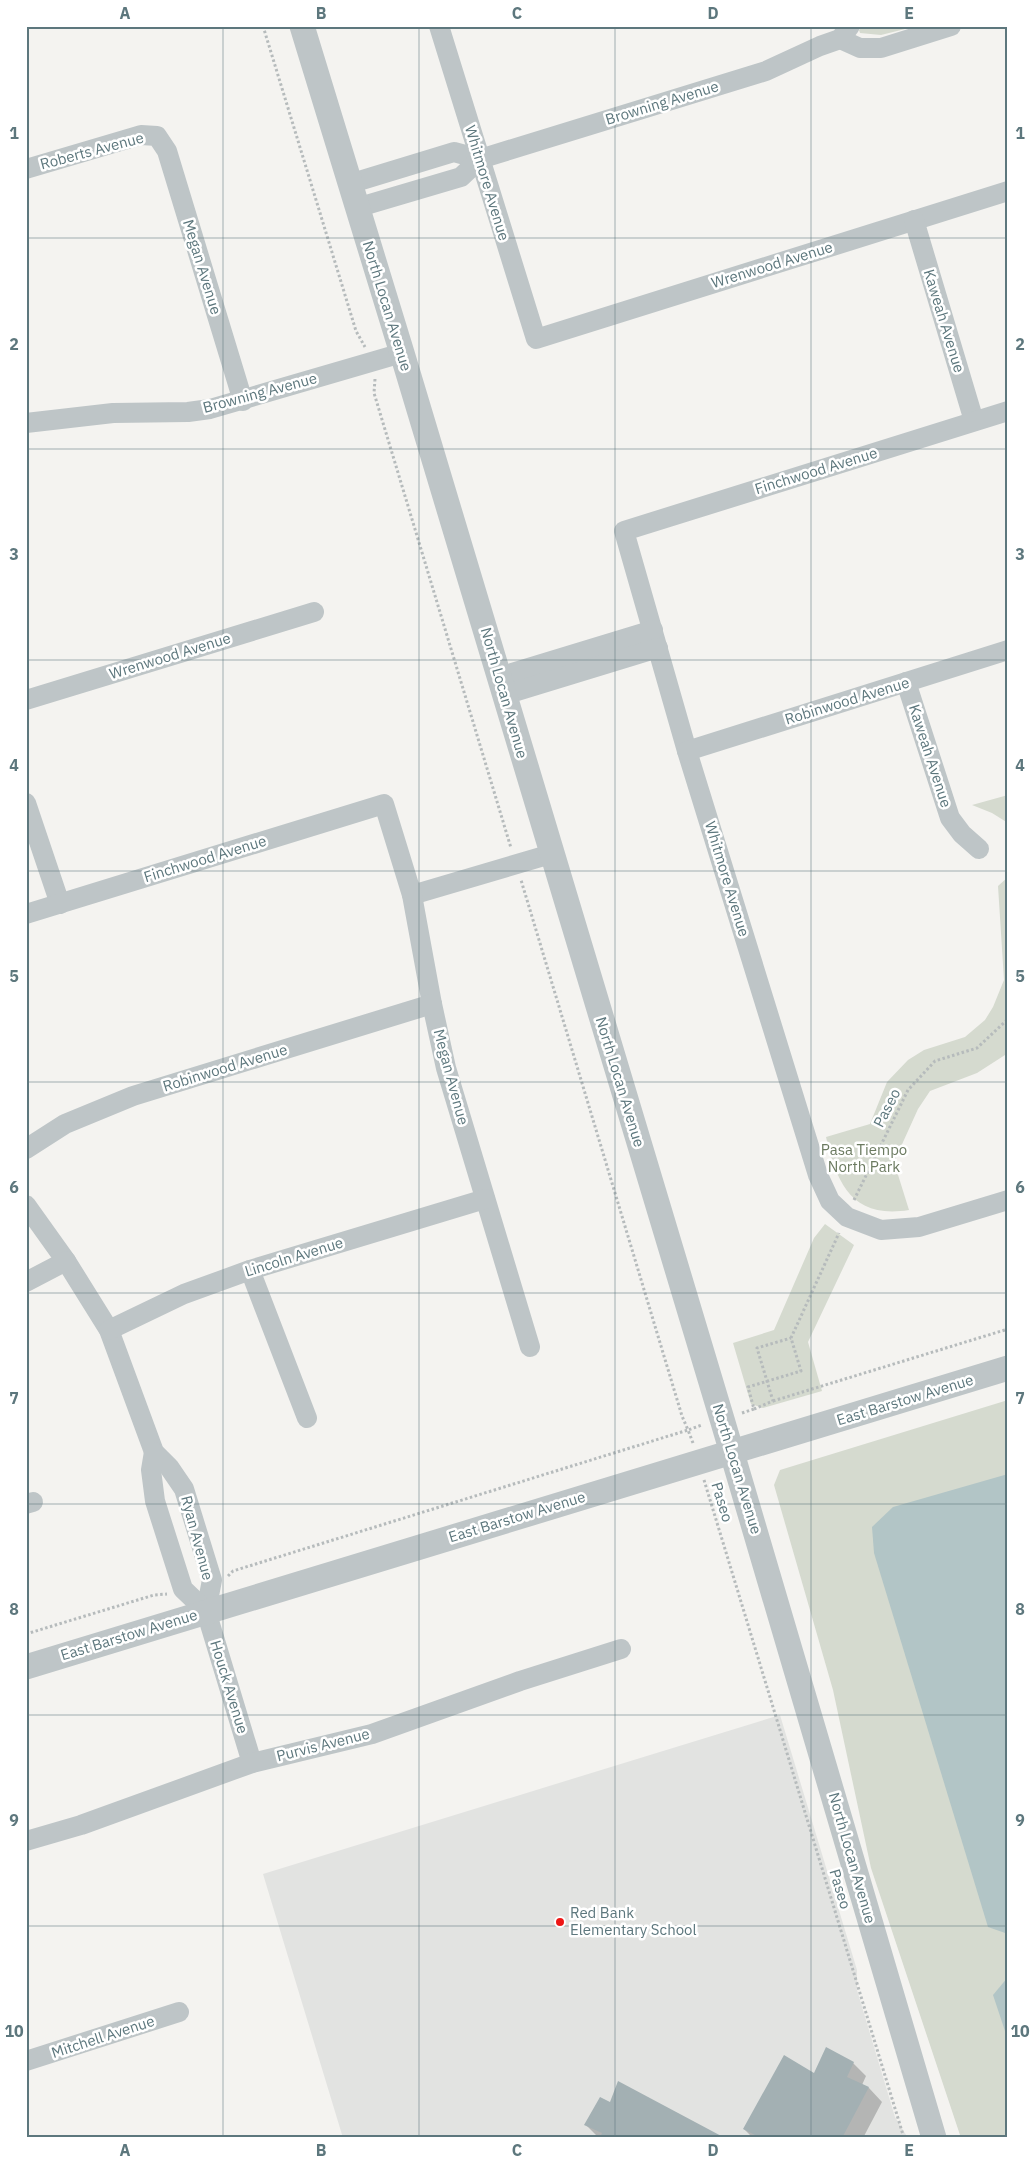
<svg xmlns="http://www.w3.org/2000/svg" width="1034" height="2164" font-family="'IBM Plex Sans',sans-serif">
  <style>
    .built { fill: #e2e3e1 }
    .green { fill: #d5dacf }
    .water { fill: #b2c5c6 }
    .shadow { fill: #0003 }
    .building { fill: #a3b0b3 }
    .lines { fill: none; stroke-linecap: round; stroke-linejoin: round }
    .path { stroke: #b6bbbc; stroke-width: 3; stroke-dasharray: 2.5 2.5; stroke-linecap: butt }
    .minor { stroke: #bec5c7; stroke-width: 20 }
    .tertiary { stroke: #bec5c7; stroke-width: 25 }
    .grid { fill: none; stroke: #5d777d; stroke-width: 1; stroke-opacity: 0.55 }
    .poi-dot { fill: #ee1716; stroke: #fff; stroke-width: 2 }
    .labels { text-anchor: middle; stroke-width: 5; stroke-linejoin: round; paint-order: stroke }
    .street-label { font-size: 15px; fill: #5d777d; stroke: #fff }
    .park-label { font-size: 15px; fill: #6b7a60; stroke: #fff }
    .poi-label { font-size: 15px; fill: #5d777d; stroke: #fff; text-anchor: start }
    .neatline { fill: none; stroke: #5d777d; stroke-width: 2 }
    .grid-label { font-size: 16px; text-anchor: middle; font-weight: bold; fill: #5d777d }
  </style>
  <rect width="100%" height="100%" fill="#f4f3f0"/>
  <path class="built" d="M 780,1715 L 857,1970 L 857,1990 L 895,2117 L 908,2138 L 343,2138 L 263,1874 Z"/>
  <g class="green">
    <path d="M 864,26 L 917,26 L 881,35 L 860,33 L 859,30 Z"/>
    <path d="M 1008,795 L 1008,823 L 992,813 L 972,805 Z"/>
    <path d="M 1008,877 L 1008,1051 L 1005,1055 L 977,1073 L 930,1091 L 918,1109 L 894,1162 L 909,1210 C 853,1219 837,1185 826,1137 L 870,1124 L 887,1082 L 908,1060 L 924,1050 L 965,1037 L 985,1020 L 993,1007 L 1004,980 L 998,886 Z"/>
    <path d="M 825,1224 L 854,1245 L 808,1342 L 822,1391 L 763,1408 L 751,1404 L 733,1343 L 774,1330 L 814,1238 Z"/>
    <path d="M 1008,1400 L 1008,2138 L 961,2138 L 871,1868 L 833,1690 L 774,1485 L 780,1470 Z"/>
  </g>
  <g class="water">
    <path d="M 1008,1474 L 1008,1934 L 988,1927 L 874,1553 L 872,1527 L 893,1507 Z"/>
    <path d="M 1008,1977 L 1008,2040 L 993,1995 Z"/>
  </g>
  <g class="shadow">
    <path d="M 853,2063 L 866,2076 L 862,2085 L 869,2088 L 882,2102 L 863,2138 L 753,2138 L 744,2129 L 814,2074 Z"/>
    <path d="M 611,2103 L 722,2138 L 599,2138 L 586,2125 Z"/>
  </g>
  <g class="building">
    <path d="M 826,2047 L 854,2062 L 847,2077 L 869,2087 L 842,2138 L 761,2138 L 743,2129 L 784,2055 L 814,2073 Z"/>
    <path d="M 618,2081 L 725,2138 L 600,2138 L 602,2133 L 584,2125 L 600,2097 L 610,2102 Z"/>
  </g>
  <g class="lines">
    <g class="path">
      <path d="M 263,26 L 356,331 L 365,347"/>
      <path d="M 871,26 L 880,26"/>
      <path d="M 375,379 L 374,393 L 511,848"/>
      <path d="M 854,1200 L 908,1090 L 935,1061 L 977,1048 L 1008,1019"/>
      <path d="M 773,1401 L 1008,1329"/>
      <path d="M 754,1409 L 773,1401 L 757,1348 L 791,1338"/>
      <path d="M 742,1413 L 754,1409 L 748,1387 L 801,1371 L 791,1338 L 839,1233"/>
      <path d="M 693,1443 L 688,1430 L 702,1425"/>
      <path d="M 704,1480 L 904,2138"/>
      <path d="M 228,1576 L 233,1571 L 688,1430 L 682,1416 L 521,880"/>
      <path d="M 26,1634 L 154,1595 L 167,1594"/>
    </g>
    <g class="minor">
      <path d="M 439,26 L 536,339 L 1008,191"/>
      <path d="M 840,39 L 860,48 L 881,48 L 951,26"/>
      <path d="M 26,169 L 141,135 L 157,136 L 167,151 L 243,401"/>
      <path d="M 349,184 L 454,152 L 480,159"/>
      <path d="M 356,208 L 461,177 L 480,159 L 766,71 L 820,46 L 840,39 L 850,26"/>
      <path d="M 914,220 L 974,421"/>
      <path d="M 1008,411 L 624,531 L 687,751 L 818,1175 L 830,1201 L 847,1217 L 881,1230 L 919,1227 L 1008,1200"/>
      <path d="M 26,423 L 113,413 L 188,412 L 210,409 L 402,353"/>
      <path d="M 499,677 L 653,630"/>
      <path d="M 906,682 L 950,818 L 962,834 L 979,849"/>
      <path d="M 504,695 L 658,648"/>
      <path d="M 26,700 L 314,612"/>
      <path d="M 687,751 L 1008,650"/>
      <path d="M 26,803 L 60,904"/>
      <path d="M 412,895 L 551,854"/>
      <path d="M 26,914 L 384,804 L 412,895 L 432,1004 L 446,1068 L 530,1347"/>
      <path d="M 26,1149 L 65,1124 L 133,1096 L 432,1004"/>
      <path d="M 26,1205 L 66,1261 L 109,1330 L 154,1452 L 169,1467 L 184,1489 L 212,1580 L 206,1611"/>
      <path d="M 250,1270 L 307,1418"/>
      <path d="M 26,1282 L 66,1261"/>
      <path d="M 109,1330 L 184,1294 L 250,1270 L 485,1199"/>
      <path d="M 154,1452 L 151,1470 L 155,1501 L 183,1589 L 206,1611 L 252,1763"/>
      <path d="M 26,1504 L 33,1502"/>
      <path d="M 26,1841 L 81,1825 L 252,1763 L 372,1734 L 520,1681 L 621,1649"/>
      <path d="M 26,2061 L 179,2012"/>
    </g>
    <g class="tertiary">
      <path d="M 302,26 L 402,353 L 722,1419 L 934,2138"/>
      <path d="M 26,1667 L 1008,1368"/>
    </g>
  </g>
  <path class="grid" d="M 223,26 L 223,2138M 419,26 L 419,2138M 615,26 L 615,2138M 811,26 L 811,2138M 26,238 L 1008,238M 26,449 L 1008,449M 26,660 L 1008,660M 26,871 L 1008,871M 26,1082 L 1008,1082M 26,1293 L 1008,1293M 26,1504 L 1008,1504M 26,1715 L 1008,1715M 26,1926 L 1008,1926"/>
  <circle class="poi-dot" cx="560" cy="1922" r="5"/>
  <g class="labels">
    <g class="street-label">
      <text transform="translate(662 103) rotate(-17)" y="5">Browning Avenue</text>
      <text transform="translate(92 151) rotate(-15)" y="5">Roberts Avenue</text>
      <text transform="translate(487 183) rotate(73)" y="5">Whitmore Avenue</text>
      <text transform="translate(772 265) rotate(-17)" y="5">Wrenwood Avenue</text>
      <text transform="translate(202 267) rotate(73)" y="5">Megan Avenue</text>
      <text transform="translate(387 306) rotate(73)" y="5">North Locan Avenue</text>
      <text transform="translate(944 321) rotate(73)" y="5">Kaweah Avenue</text>
      <text transform="translate(260 393) rotate(-15)" y="5">Browning Avenue</text>
      <text transform="translate(816 471) rotate(-17)" y="5">Finchwood Avenue</text>
      <text transform="translate(170 656) rotate(-17)" y="5">Wrenwood Avenue</text>
      <text transform="translate(504 693) rotate(74)" y="5">North Locan Avenue</text>
      <text transform="translate(847 701) rotate(-17)" y="5">Robinwood Avenue</text>
      <text transform="translate(930 756) rotate(72)" y="5">Kaweah Avenue</text>
      <text transform="translate(205 859) rotate(-17)" y="5">Finchwood Avenue</text>
      <text transform="translate(727 879) rotate(73)" y="5">Whitmore Avenue</text>
      <text transform="translate(225 1068) rotate(-17)" y="5">Robinwood Avenue</text>
      <text transform="translate(451 1077) rotate(75)" y="5">Megan Avenue</text>
      <text transform="translate(620 1082) rotate(73)" y="5">North Locan Avenue</text>
      <text transform="translate(887 1108) rotate(-63)" y="5">Paseo</text>
      <text transform="translate(294 1257) rotate(-17)" y="5">Lincoln Avenue</text>
      <text transform="translate(905 1400) rotate(-17)" y="5">East Barstow Avenue</text>
      <text transform="translate(737 1469) rotate(73)" y="5">North Locan Avenue</text>
      <text transform="translate(722 1502) rotate(73)" y="5">Paseo</text>
      <text transform="translate(517 1517) rotate(-17)" y="5">East Barstow Avenue</text>
      <text transform="translate(197 1538) rotate(75)" y="5">Ryan Avenue</text>
      <text transform="translate(129 1635) rotate(-17)" y="5">East Barstow Avenue</text>
      <text transform="translate(229 1687) rotate(73)" y="5">Houck Avenue</text>
      <text transform="translate(323 1745) rotate(-14)" y="5">Purvis Avenue</text>
      <text transform="translate(852 1858) rotate(74)" y="5">North Locan Avenue</text>
      <text transform="translate(840 1889) rotate(73)" y="5">Paseo</text>
      <text transform="translate(103 2037) rotate(-18)" y="5">Mitchell Avenue</text>
    </g>
    <g class="park-label">
      <text x="864" y="1155">Pasa Tiempo<tspan x="864" dy="17">North Park</tspan></text>
    </g>
    <g class="poi-label">
      <text x="570" y="1918">Red Bank<tspan x="570" dy="17">Elementary School</tspan></text>
    </g>
  </g>
  <rect width="1034" height="2164" fill="none" stroke="#ffffff" stroke-width="55"/>
  <rect x="28" y="28" width="978" height="2108" class="neatline"/>
  <g class="grid-label">
    <text x="125" y="19">A</text>
    <text x="321" y="19">B</text>
    <text x="517" y="19">C</text>
    <text x="713" y="19">D</text>
    <text x="909" y="19">E</text>
    <text x="14" y="139">1</text>
    <text x="1020" y="139">1</text>
    <text x="14" y="350">2</text>
    <text x="1020" y="350">2</text>
    <text x="14" y="560">3</text>
    <text x="1020" y="560">3</text>
    <text x="14" y="771">4</text>
    <text x="1020" y="771">4</text>
    <text x="14" y="982">5</text>
    <text x="1020" y="982">5</text>
    <text x="14" y="1193">6</text>
    <text x="1020" y="1193">6</text>
    <text x="14" y="1404">7</text>
    <text x="1020" y="1404">7</text>
    <text x="14" y="1615">8</text>
    <text x="1020" y="1615">8</text>
    <text x="14" y="1826">9</text>
    <text x="1020" y="1826">9</text>
    <text x="14" y="2037">10</text>
    <text x="1020" y="2037">10</text>
    <text x="125" y="2156">A</text>
    <text x="321" y="2156">B</text>
    <text x="517" y="2156">C</text>
    <text x="713" y="2156">D</text>
    <text x="909" y="2156">E</text>
  </g>
</svg>
